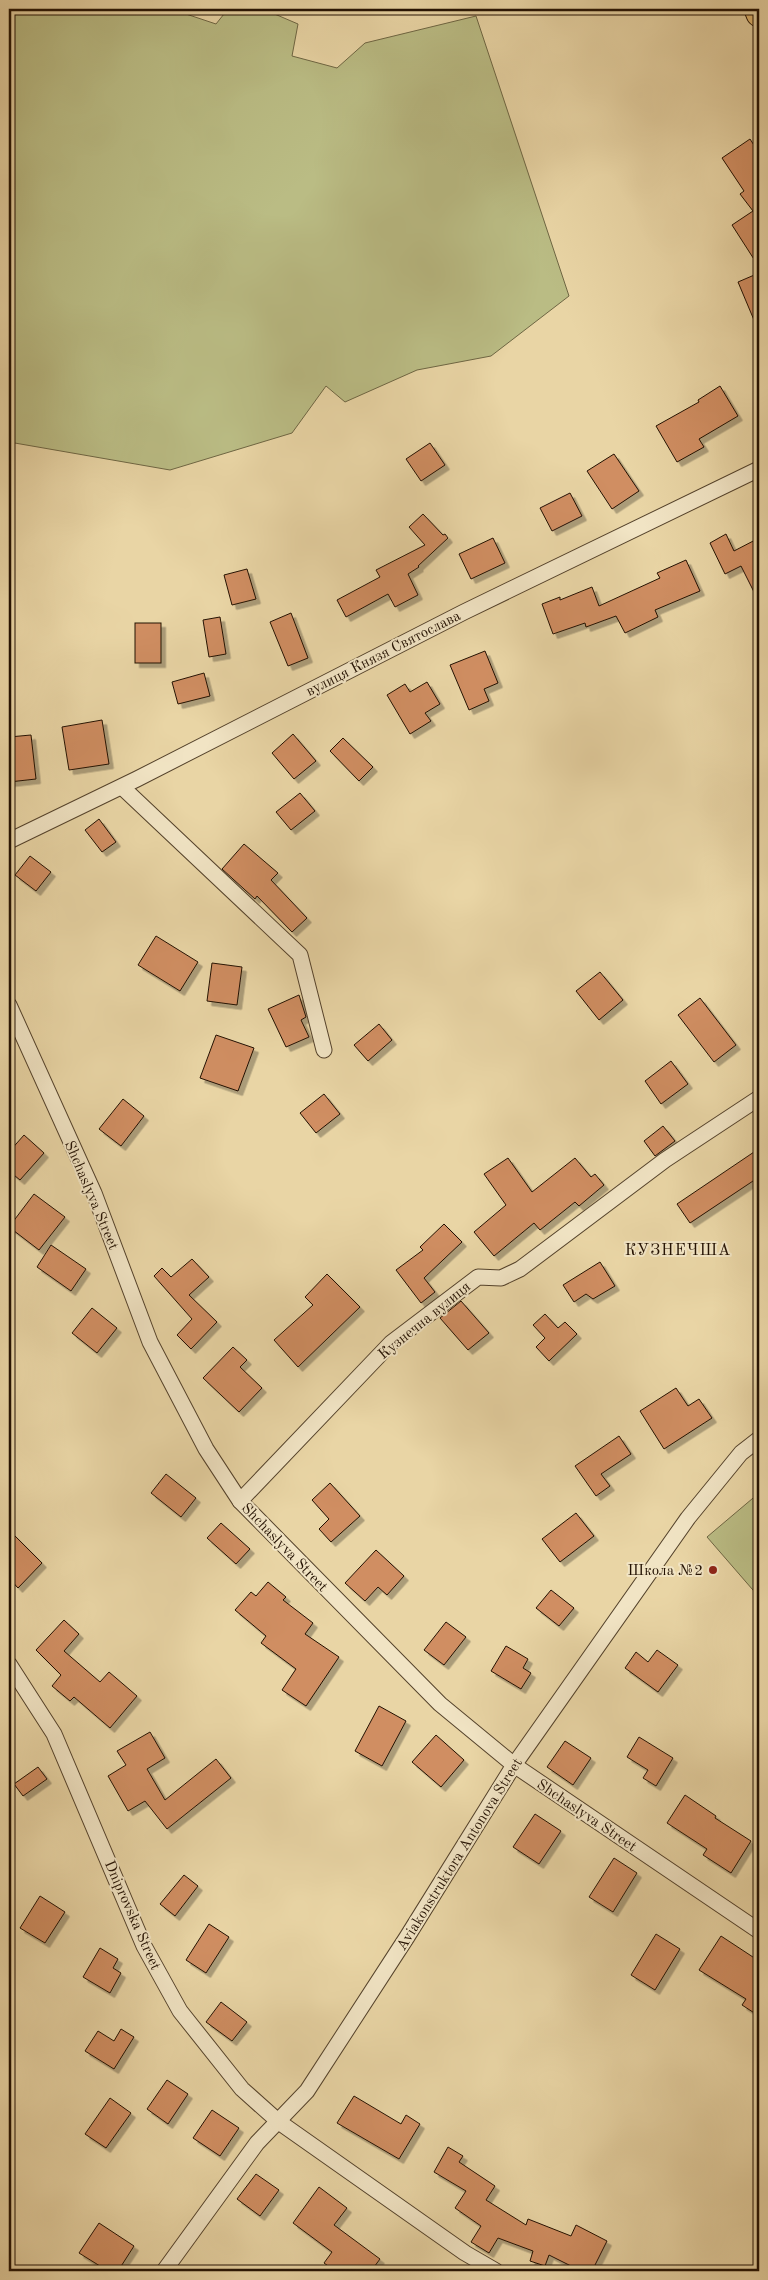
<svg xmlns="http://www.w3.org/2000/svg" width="768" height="2280" font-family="'Old Standard TT',serif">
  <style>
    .green { fill: #babc84; stroke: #6e6643 }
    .building { fill: #d08e62; stroke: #231102; filter: url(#shadow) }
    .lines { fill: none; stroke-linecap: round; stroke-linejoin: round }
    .street-casing { stroke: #54422b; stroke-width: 17 }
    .primary-casing { stroke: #231102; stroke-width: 27 }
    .street { stroke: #f1e4c4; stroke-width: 15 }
    .primary { stroke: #e4ba72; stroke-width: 25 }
    .poi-dot { fill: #8f2418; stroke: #f1e4c4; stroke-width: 2 }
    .labels { text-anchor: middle; stroke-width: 4; stroke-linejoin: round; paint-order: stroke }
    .street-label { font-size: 15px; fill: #231102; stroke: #f1e4c4 }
    .poi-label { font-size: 15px; fill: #231102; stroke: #f1e4c4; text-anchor: end }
    .neighbourhood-label { font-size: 16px; letter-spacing: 1px; fill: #231102; stroke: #f1e4c4 }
  </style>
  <defs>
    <filter id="shadow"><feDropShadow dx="4.5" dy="4.5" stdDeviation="0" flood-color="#0004"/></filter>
  </defs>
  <rect width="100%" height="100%" fill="#e9d5a5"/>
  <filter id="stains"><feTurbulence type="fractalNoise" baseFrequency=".004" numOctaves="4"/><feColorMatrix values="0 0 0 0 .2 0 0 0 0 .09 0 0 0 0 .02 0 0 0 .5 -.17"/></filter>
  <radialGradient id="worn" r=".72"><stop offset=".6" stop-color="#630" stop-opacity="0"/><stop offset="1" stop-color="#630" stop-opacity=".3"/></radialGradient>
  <g class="green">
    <path d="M 9,9 L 171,9 L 216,24 L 228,9 L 263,9 L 298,24 L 292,56 L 337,68 L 365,43 L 476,16 L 569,296 L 491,356 L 417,370 L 345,402 L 326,386 L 292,433 L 170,470 L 9,442 Z"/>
    <path d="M 759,1493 L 759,1597 L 707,1537 Z"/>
  </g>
  <g class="building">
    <path d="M 750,139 L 759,153 L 759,267 L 732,225 L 753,211 L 740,194 L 744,191 L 722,158 Z"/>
    <path d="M 759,273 L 759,332 L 738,282 Z"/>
    <path d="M 720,386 L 738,416 L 699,439 L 704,447 L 677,462 L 656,426 L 699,402 L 698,400 Z"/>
    <path d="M 430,443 L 445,465 L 421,481 L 406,459 Z"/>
    <path d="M 614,454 L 639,491 L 612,509 L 587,471 Z"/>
    <path d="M 570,493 L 582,516 L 552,531 L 540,508 Z"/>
    <path d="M 423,514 L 443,535 L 445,534 L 448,538 L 418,566 L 419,567 L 408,574 L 418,595 L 395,607 L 388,594 L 346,617 L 337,600 L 380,577 L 376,570 L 425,545 L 409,527 Z"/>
    <path d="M 726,534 L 734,551 L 759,538 L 759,602 L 741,566 L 725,574 L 710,543 Z"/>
    <path d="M 493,538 L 505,563 L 471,579 L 459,554 Z"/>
    <path d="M 686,560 L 700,591 L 655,610 L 658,617 L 625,633 L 616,616 L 586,627 L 585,623 L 553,634 L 542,604 L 560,597 L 560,600 L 592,587 L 599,606 L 660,578 L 657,573 Z"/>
    <path d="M 247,569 L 256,599 L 232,605 L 224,575 Z"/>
    <path d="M 291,613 L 308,658 L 288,666 L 270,622 Z"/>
    <path d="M 220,617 L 226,654 L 209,657 L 203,620 Z"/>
    <rect x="135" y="623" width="26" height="40"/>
    <path d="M 485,651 L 498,683 L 484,689 L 489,701 L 469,710 L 450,665 Z"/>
    <path d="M 204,673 L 210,696 L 178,704 L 172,682 Z"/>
    <path d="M 427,682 L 440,704 L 425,713 L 431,721 L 410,734 L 387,695 L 405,684 L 410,692 Z"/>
    <path d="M 102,720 L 109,764 L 69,770 L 62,727 Z"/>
    <path d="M 293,734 L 316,761 L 294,779 L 272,753 Z"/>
    <path d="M 31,735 L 36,779 L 9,782 L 9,737 Z"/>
    <path d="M 343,738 L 373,767 L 359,781 L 330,751 Z"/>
    <path d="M 300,793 L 315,811 L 291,830 L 276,812 Z"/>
    <path d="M 99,819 L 116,842 L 102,852 L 85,830 Z"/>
    <path d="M 244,844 L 278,873 L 271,880 L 307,918 L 292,932 L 257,896 L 255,899 L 222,869 Z"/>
    <path d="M 30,856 L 51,872 L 36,891 L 15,875 Z"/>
    <path d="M 156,936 L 198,962 L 180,991 L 138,965 Z"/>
    <path d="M 212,963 L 242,967 L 237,1005 L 207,1001 Z"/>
    <path d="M 600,972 L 623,1000 L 599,1020 L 576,991 Z"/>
    <path d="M 299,995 L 306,1017 L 301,1020 L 309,1037 L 286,1047 L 268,1009 Z"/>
    <path d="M 700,998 L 736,1045 L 714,1062 L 678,1015 Z"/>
    <path d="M 379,1024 L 392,1040 L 368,1061 L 354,1045 Z"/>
    <path d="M 216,1035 L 254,1048 L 238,1091 L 200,1078 Z"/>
    <path d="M 671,1061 L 688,1084 L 661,1104 L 645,1081 Z"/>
    <path d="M 324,1094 L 340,1114 L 316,1133 L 300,1113 Z"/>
    <path d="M 123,1099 L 144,1116 L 121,1146 L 99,1129 Z"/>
    <path d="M 663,1126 L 675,1141 L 655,1156 L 644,1141 Z"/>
    <path d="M 24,1135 L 44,1153 L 20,1180 L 9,1171 L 9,1152 Z"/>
    <path d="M 754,1152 L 759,1161 L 759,1177 L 690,1223 L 677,1204 Z"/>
    <path d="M 508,1158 L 532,1192 L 575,1158 L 591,1177 L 595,1174 L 604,1185 L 579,1206 L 575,1202 L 540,1230 L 534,1223 L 494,1256 L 474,1232 L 506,1205 L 484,1174 Z"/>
    <path d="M 34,1194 L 65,1217 L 39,1250 L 9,1227 Z"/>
    <path d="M 444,1224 L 462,1242 L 424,1278 L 435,1292 L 421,1303 L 396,1270 L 423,1250 L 420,1247 Z"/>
    <path d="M 51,1245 L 86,1269 L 71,1291 L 37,1267 Z"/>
    <path d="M 192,1259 L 209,1277 L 189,1295 L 217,1322 L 191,1349 L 177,1335 L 192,1319 L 154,1276 L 162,1268 L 171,1277 Z"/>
    <path d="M 600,1262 L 615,1286 L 593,1299 L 586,1294 L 574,1302 L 563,1285 Z"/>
    <path d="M 327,1274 L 360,1307 L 298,1367 L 274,1340 L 313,1305 L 305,1297 Z"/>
    <path d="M 461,1301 L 489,1333 L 468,1350 L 440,1318 Z"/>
    <path d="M 92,1308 L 117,1328 L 97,1353 L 72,1333 Z"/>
    <path d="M 545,1314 L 558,1328 L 565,1322 L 577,1334 L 549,1361 L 536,1347 L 545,1338 L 533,1325 Z"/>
    <path d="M 233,1347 L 247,1360 L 240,1367 L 262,1388 L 239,1412 L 203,1378 Z"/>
    <path d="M 676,1388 L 688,1406 L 699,1399 L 712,1418 L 664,1449 L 640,1411 Z"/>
    <path d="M 619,1436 L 631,1454 L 601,1474 L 610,1486 L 596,1496 L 575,1466 Z"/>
    <path d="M 166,1474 L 196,1498 L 181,1517 L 151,1493 Z"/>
    <path d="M 330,1483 L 360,1516 L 331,1542 L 319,1529 L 329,1519 L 312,1500 Z"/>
    <path d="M 576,1513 L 594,1536 L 560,1562 L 542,1539 Z"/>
    <path d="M 221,1523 L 250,1549 L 236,1564 L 207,1538 Z"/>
    <path d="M 9,1530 L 42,1563 L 18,1588 L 9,1578 Z"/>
    <path d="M 376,1550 L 404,1576 L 387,1595 L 378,1587 L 365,1601 L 345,1583 Z"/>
    <path d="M 268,1582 L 286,1597 L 283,1600 L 313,1623 L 305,1634 L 339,1657 L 306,1706 L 282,1690 L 296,1669 L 261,1643 L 266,1636 L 235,1610 L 251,1592 L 256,1596 Z"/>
    <path d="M 551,1590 L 574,1608 L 559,1626 L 536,1608 Z"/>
    <path d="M 64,1620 L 79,1634 L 64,1651 L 100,1682 L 109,1672 L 137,1696 L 110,1728 L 74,1697 L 70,1701 L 52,1686 L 61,1675 L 36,1650 Z"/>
    <path d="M 446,1622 L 466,1637 L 444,1665 L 424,1650 Z"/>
    <path d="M 506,1646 L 528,1659 L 523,1668 L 531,1673 L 521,1689 L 491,1671 Z"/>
    <path d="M 657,1650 L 678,1665 L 658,1692 L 625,1668 L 636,1652 L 648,1662 Z"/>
    <path d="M 379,1706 L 406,1721 L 382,1766 L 355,1751 Z"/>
    <path d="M 150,1732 L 165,1758 L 147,1769 L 165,1800 L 216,1759 L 231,1778 L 167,1829 L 145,1801 L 128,1811 L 108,1776 L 126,1765 L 117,1751 Z"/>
    <path d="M 436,1735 L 464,1760 L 441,1787 L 412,1762 Z"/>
    <path d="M 639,1737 L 673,1758 L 656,1786 L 643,1778 L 648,1770 L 627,1757 Z"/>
    <path d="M 565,1741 L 591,1758 L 573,1785 L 547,1767 Z"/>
    <path d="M 38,1767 L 47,1779 L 23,1796 L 14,1784 Z"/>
    <path d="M 685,1795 L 716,1816 L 715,1818 L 751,1841 L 731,1873 L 703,1855 L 707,1849 L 667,1823 Z"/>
    <path d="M 535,1814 L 561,1831 L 539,1864 L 513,1847 Z"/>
    <path d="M 614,1858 L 637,1873 L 613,1912 L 589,1897 Z"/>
    <path d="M 184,1875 L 198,1886 L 175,1916 L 160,1904 Z"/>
    <path d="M 40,1896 L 65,1912 L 45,1943 L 20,1928 Z"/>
    <path d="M 209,1924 L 229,1937 L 206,1973 L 186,1960 Z"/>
    <path d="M 656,1934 L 680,1949 L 655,1990 L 631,1975 Z"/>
    <path d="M 721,1936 L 759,1961 L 759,2016 L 742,2005 L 746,1999 L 699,1970 Z"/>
    <path d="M 100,1948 L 118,1959 L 113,1968 L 121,1973 L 110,1993 L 83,1977 Z"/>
    <path d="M 221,2002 L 247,2022 L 232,2041 L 206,2022 Z"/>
    <path d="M 121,2029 L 134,2037 L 114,2069 L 85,2051 L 98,2031 L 114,2041 Z"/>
    <path d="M 167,2080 L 188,2094 L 168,2124 L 147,2109 Z"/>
    <path d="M 354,2096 L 401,2124 L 406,2115 L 420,2124 L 399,2159 L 337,2123 Z"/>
    <path d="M 110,2098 L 131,2113 L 106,2148 L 85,2134 Z"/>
    <path d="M 212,2110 L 239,2128 L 220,2156 L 193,2138 Z"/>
    <path d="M 448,2147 L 463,2156 L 459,2162 L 495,2186 L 486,2200 L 526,2225 L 528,2219 L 571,2236 L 576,2225 L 607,2241 L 592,2271 L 581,2271 L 549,2255 L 545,2266 L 530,2261 L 533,2251 L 498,2238 L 489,2253 L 471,2242 L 481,2226 L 455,2208 L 466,2191 L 434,2172 Z"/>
    <path d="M 256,2174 L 279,2190 L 260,2216 L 237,2199 Z"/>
    <path d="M 319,2187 L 347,2208 L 334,2225 L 380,2259 L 371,2271 L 335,2271 L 324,2263 L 332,2252 L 293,2223 Z"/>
    <path d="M 99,2223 L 134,2246 L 118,2271 L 108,2271 L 79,2253 Z"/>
  </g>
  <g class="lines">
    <g class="street-casing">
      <g id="street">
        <path d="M 122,787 L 300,955 L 324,1050"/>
        <path d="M 9,841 L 137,779 L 464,612 L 759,469"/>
        <path d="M 9,1005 L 94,1193 L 150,1342 L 206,1449 L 240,1501 L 440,1704 L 514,1765 L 759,1931"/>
        <path d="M 240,1501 L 391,1343 L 478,1277 L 501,1278 L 520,1269 L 665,1160 L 759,1098"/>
        <path d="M 9,1664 L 54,1734 L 144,1946 L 180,2011 L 242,2089 L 279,2122 L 465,2253 L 496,2271"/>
        <path d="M 164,2271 L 257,2143 L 307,2091 L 407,1937 L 514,1765 L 688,1518 L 741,1453 L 759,1439"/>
      </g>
    </g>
    <g class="primary-casing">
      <path id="primary" d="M 757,9 L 759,14"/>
    </g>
    <use href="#street" class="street"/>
    <use href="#primary" class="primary"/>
  </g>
  <circle class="poi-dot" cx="713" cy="1570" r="5"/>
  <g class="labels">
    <g class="street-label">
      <text transform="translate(383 653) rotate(-27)" y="5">вулиця Князя Святослава</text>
      <text transform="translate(92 1195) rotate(67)" y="5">Shchaslyva Street</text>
      <text transform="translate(424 1320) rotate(-39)" y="5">Кузнечна вулиця</text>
      <text transform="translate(285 1547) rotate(46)" y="5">Shchaslyva Street</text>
      <text transform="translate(587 1815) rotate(34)" y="5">Shchaslyva Street</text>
      <text transform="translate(459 1854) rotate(-58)" y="5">Aviakonstruktora Antonova Street</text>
      <text transform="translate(133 1915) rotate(66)" y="5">Dniprovska Street</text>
    </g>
    <g class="poi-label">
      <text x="703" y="1575">Школа №2</text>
    </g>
    <g class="neighbourhood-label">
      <text x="678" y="1255">КУЗНЕЧША</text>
    </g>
  </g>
  <rect width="768" height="2280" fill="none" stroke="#e9d5a5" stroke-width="30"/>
  <rect x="10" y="10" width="748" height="2260" fill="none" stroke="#231102" stroke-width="2.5"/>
  <rect x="15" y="15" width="738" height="2250" fill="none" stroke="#231102"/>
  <rect width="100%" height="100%" filter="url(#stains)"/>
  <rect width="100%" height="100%" fill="url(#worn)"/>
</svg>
